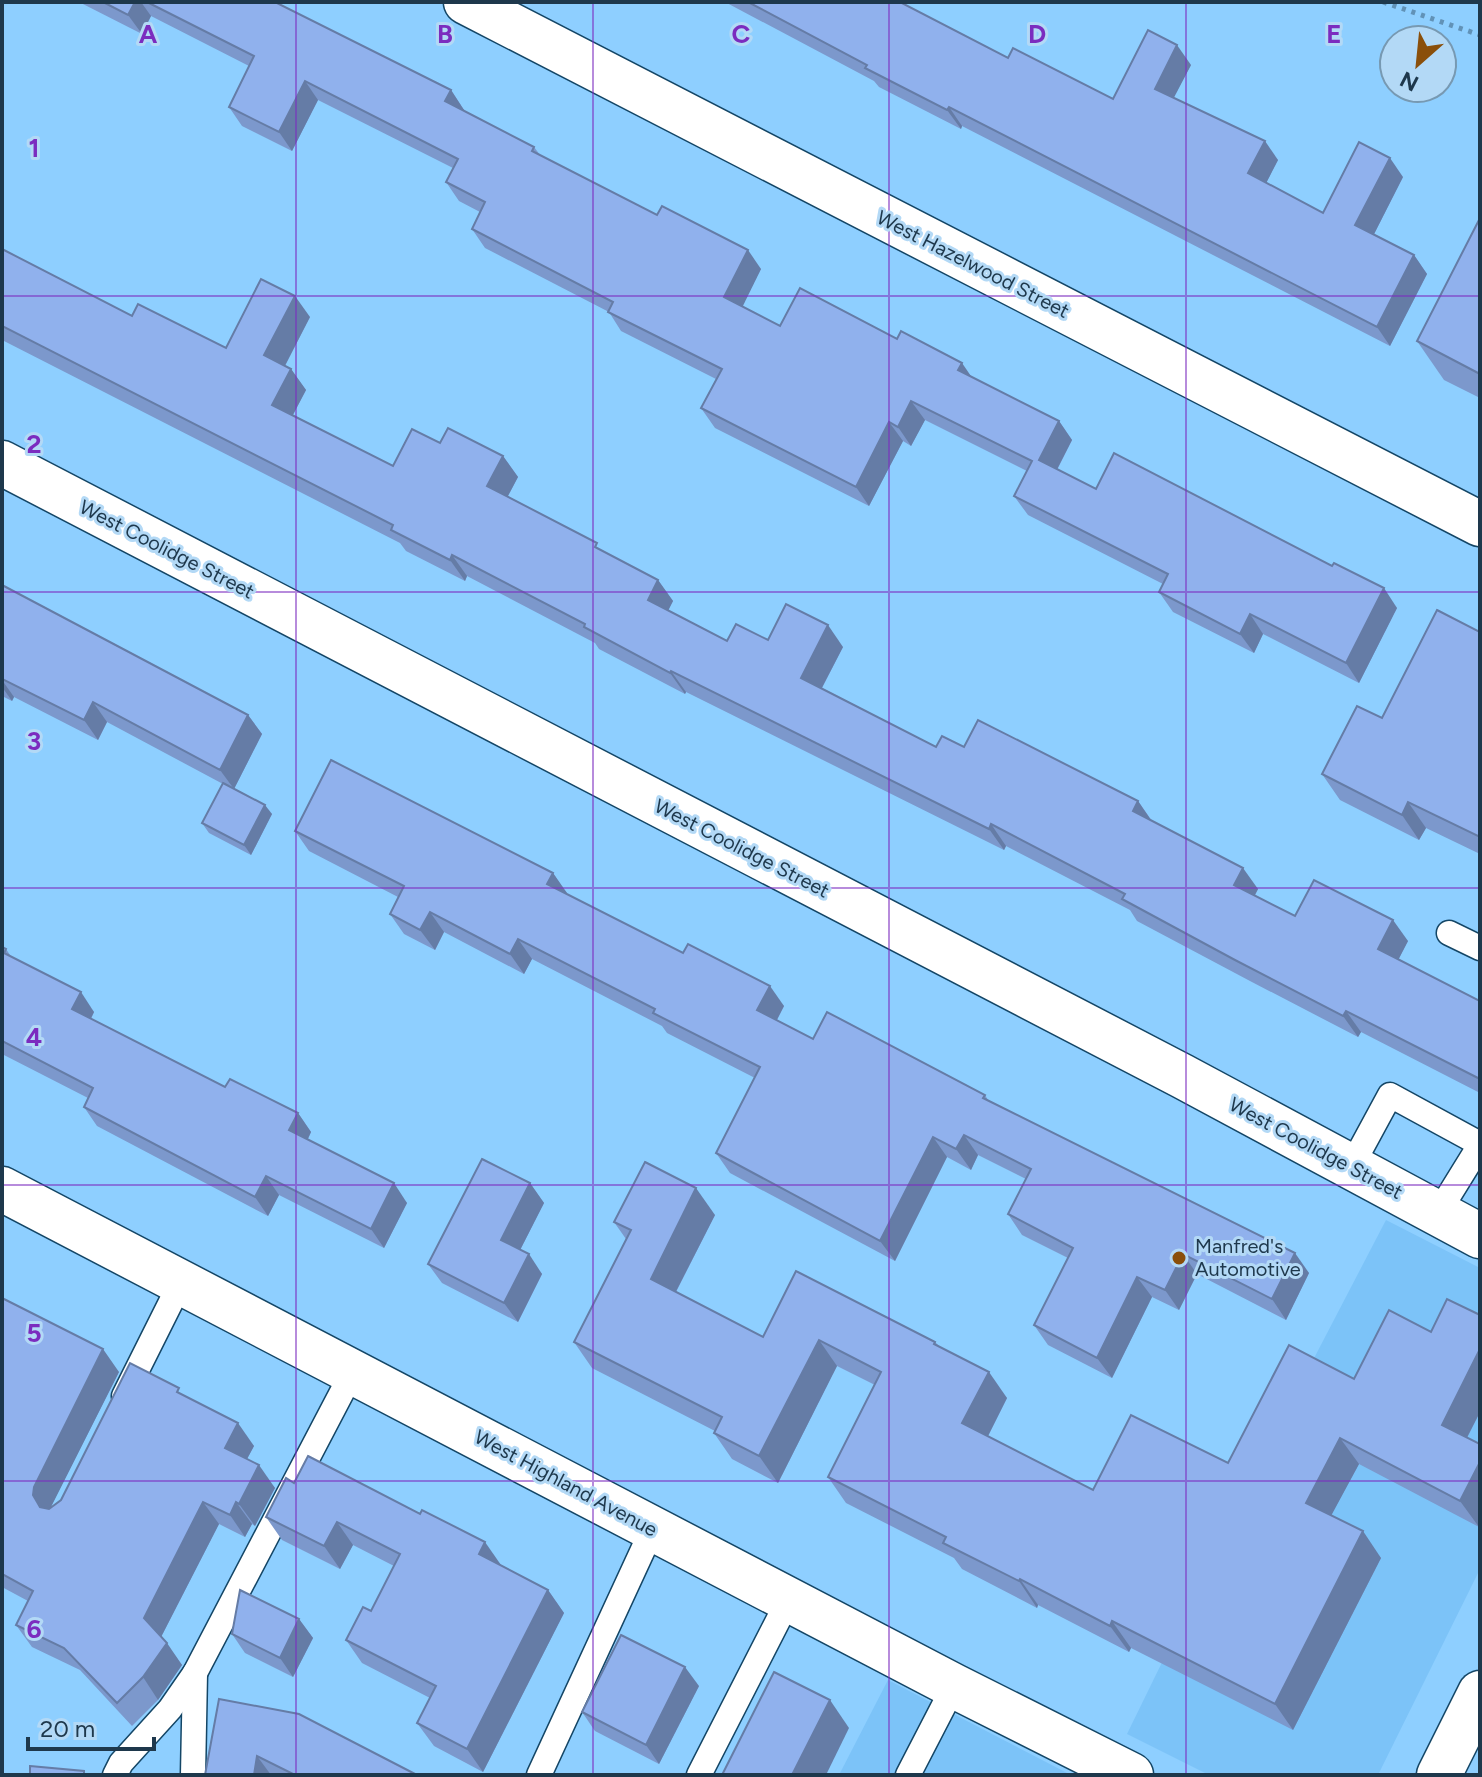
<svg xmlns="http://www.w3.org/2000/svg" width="1482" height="1777" font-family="Figtree,sans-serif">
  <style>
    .built { fill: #7cc3f8 }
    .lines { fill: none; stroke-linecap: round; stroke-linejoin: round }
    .lane-casing { stroke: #144666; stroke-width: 27 }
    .street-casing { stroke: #144666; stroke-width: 47 }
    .secondary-casing { stroke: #144666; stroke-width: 47 }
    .path { stroke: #6192b7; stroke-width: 5; stroke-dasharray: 4 6; stroke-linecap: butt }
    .lane { stroke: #fff; stroke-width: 24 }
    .street { stroke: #fff; stroke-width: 44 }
    .secondary { stroke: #fff; stroke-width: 44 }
    .wall { fill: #7c98cc }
    .shaded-wall { fill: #657ca6 }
    .building { fill: #90b1ed; stroke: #657ca6; stroke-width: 2 }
    .grid { fill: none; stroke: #7b2cbf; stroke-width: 2; stroke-opacity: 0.55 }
    .poi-dot { fill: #8a4f0a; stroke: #b3d9f6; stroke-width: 3 }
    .labels { text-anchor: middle; stroke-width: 6; stroke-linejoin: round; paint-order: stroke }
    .street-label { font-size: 20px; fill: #1e384c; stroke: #b3d9f6 }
    .poi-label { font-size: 20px; fill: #1e384c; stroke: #b3d9f6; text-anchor: start }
    .grid-label { font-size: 26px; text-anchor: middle; font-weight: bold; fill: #7b2cbf; stroke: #b3d9f6; stroke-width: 6; stroke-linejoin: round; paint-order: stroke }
  </style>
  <rect width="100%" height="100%" fill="#8ecfff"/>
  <g class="built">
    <path d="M 1386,1220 L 1480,1268 L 1480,1569 L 1378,1775 L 1209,1775 L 1127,1734 L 1260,1462 Z"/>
    <path d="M 888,1680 L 1071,1775 L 839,1775 Z"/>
  </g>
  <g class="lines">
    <g class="lane-casing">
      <g id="lane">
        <path d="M 1449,933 L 1480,948"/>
        <path d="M 1351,1167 L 1390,1095 L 1480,1144"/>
        <path d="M 1438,1213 L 1480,1145"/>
        <path d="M 124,1396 L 181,1282"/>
        <path d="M 115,1775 L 121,1763 L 170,1709 L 195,1673 L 352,1373"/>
        <path d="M 193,1775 L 195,1673"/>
        <path d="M 539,1775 L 653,1528"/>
        <path d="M 699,1775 L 789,1599"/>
        <path d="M 908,1775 L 954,1686"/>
      </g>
    </g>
    <g class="street-casing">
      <g id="street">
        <path d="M 466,2 L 1480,524"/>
        <path d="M 2,463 L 1182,1076 L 1480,1236"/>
        <path d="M 2,1189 L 954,1686 L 1131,1775"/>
      </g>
    </g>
    <g class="secondary-casing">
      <path id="secondary" d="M 1439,1775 L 1480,1693"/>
    </g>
    <path class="path" d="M 1383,2 L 1480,35"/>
    <use href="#lane" class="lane"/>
    <use href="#street" class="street"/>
    <use href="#secondary" class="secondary"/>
  </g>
  <g class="wall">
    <path d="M 79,2 L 275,2 L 451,90 L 464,110 L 464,111 L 534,147 L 540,155 L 761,269 L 742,306 L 780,326 L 897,339 L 1059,421 L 1072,440 L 1057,470 L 1096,489 L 1397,608 L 1359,683 L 1263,634 L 1254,653 L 1173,612 L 1159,592 L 1163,584 L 1028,515 L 1014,496 L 1027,471 L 925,420 L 911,446 L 903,441 L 869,506 L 715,428 L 701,408 L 716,379 L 621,331 L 609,312 L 485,248 L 472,229 L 480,212 L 459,201 L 446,182 L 453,168 L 318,100 L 292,151 L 242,126 L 229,107 L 249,66 L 151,16 L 142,34 Z"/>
    <path d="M 725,2 L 900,2 L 1008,58 L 1113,99 L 1191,65 L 1173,98 L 1278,160 L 1266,183 L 1323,213 L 1403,177 L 1374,234 L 1414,255 L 1427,274 L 1390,346 L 962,126 L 961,129 L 879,87 L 874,81 Z"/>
    <path d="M 1480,218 L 1480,398 L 1444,380 L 1417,341 Z"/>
    <path d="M 2,249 L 132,316 L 226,348 L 310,317 L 285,366 L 291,369 L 306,390 L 293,415 L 393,466 L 440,443 L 503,456 L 518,477 L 508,496 L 603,551 L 658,580 L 673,601 L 668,610 L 727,641 L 768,640 L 843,647 L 822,688 L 936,747 L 964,747 L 1138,801 L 1152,821 L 1258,889 L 1255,895 L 1295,916 L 1408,941 L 1398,960 L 1480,1001 L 1480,1093 L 1361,1032 L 1358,1037 L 1250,981 L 1137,921 L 1130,910 L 1006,846 L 1004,850 L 686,692 L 685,694 L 599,649 L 595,643 L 467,576 L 465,581 L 406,551 L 400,543 L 4,341 L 2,338 Z"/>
    <path d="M 2,585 L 248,715 L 262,734 L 234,789 L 272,814 L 251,855 L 209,833 L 202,823 L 223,784 L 107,722 L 98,740 L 14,697 L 12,701 L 2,696 Z"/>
    <path d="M 1480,632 L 1480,854 L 1426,828 L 1419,840 L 1340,800 L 1322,774 L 1382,718 Z"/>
    <path d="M 295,831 L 553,873 L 567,894 L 784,1006 L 777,1020 L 813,1039 L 985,1095 L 988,1100 L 1309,1273 L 1286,1320 L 1197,1274 L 1179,1310 L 1152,1297 L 1112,1378 L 1048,1345 L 1034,1325 L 1068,1258 L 1022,1235 L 1008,1214 L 1026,1179 L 978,1155 L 971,1170 L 947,1157 L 895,1261 L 730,1173 L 716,1153 L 755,1078 L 667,1033 L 662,1026 L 532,959 L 524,974 L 444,932 L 435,950 L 404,934 L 390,914 L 398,897 L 309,851 Z"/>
    <path d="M 2,947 L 6,949 L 12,958 L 94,1012 L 91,1019 L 225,1087 L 298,1113 L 311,1132 L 308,1139 L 407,1203 L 384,1248 L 279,1195 L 268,1216 L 97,1126 L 84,1107 L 88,1098 L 2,1054 Z"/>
    <path d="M 530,1183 L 544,1203 L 520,1250 L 542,1274 L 518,1322 L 442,1283 L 428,1264 Z"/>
    <path d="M 715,1215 L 676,1292 L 763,1337 L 935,1342 L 939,1346 L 1007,1398 L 988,1436 L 1093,1490 L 1228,1463 L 1354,1379 L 1480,1412 L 1467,1438 L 1479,1527 L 1359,1464 L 1331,1515 L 1381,1558 L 1293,1730 L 1131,1648 L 1129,1652 L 1038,1605 L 1037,1608 L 962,1569 L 954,1558 L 846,1503 L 828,1477 L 875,1385 L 837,1366 L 778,1483 L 732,1459 L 714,1433 L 715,1431 L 592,1368 L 574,1342 L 626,1239 L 614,1222 Z"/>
    <path d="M 2,1298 L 119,1372 L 50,1508 L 61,1500 L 185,1396 L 254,1446 L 247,1459 L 275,1488 L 255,1526 L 252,1524 L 245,1537 L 219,1524 L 161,1637 L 182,1665 L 158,1700 L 132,1726 L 80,1670 L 32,1647 L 16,1625 L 28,1601 L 2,1587 Z"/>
    <path d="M 294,1483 L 501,1565 L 548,1590 L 564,1613 L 483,1772 L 434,1746 L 417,1723 L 430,1698 L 362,1663 L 346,1640 L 371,1611 L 394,1566 L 353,1545 L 340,1569 L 282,1540 L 266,1517 Z"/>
    <path d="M 299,1619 L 313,1638 L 293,1677 L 245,1653 L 232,1634 Z"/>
    <path d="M 699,1686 L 659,1764 L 595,1731 L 582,1712 Z"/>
    <path d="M 219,1699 L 417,1775 L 205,1775 Z"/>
  </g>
  <g class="shaded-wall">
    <path d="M 135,2 L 141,2 L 151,16 L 142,34 L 128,15 Z"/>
    <path d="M 1177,45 L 1191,65 L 1168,109 L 1155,89 Z"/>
    <path d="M 305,81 L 318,100 L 292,151 L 279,132 Z"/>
    <path d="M 451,90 L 464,110 L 459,121 L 445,101 Z"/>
    <path d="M 949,107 L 962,126 L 961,129 L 947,110 Z"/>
    <path d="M 1265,141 L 1278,160 L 1261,193 L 1248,173 Z"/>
    <path d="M 1390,158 L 1403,177 L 1369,244 L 1355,225 Z"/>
    <path d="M 748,250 L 761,269 L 738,316 L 724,297 Z"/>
    <path d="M 1414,255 L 1427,274 L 1390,346 L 1377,327 Z"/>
    <path d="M 295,296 L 310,317 L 279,377 L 264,355 Z"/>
    <path d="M 962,363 L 975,382 L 958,370 Z"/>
    <path d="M 291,369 L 306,390 L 287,426 L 272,405 Z"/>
    <path d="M 911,401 L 925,420 L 911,446 L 898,427 Z"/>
    <path d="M 1059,421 L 1072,440 L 1052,479 L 1039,460 Z"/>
    <path d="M 889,422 L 903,441 L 869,506 L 856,487 Z"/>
    <path d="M 503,456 L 518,477 L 502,507 L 487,486 Z"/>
    <path d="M 452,555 L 467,576 L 465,581 L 450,560 Z"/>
    <path d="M 658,580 L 673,601 L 663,621 L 648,600 Z"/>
    <path d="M 1384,588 L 1397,608 L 1359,683 L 1346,663 Z"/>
    <path d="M 1250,614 L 1263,634 L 1254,653 L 1240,634 Z"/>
    <path d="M 828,625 L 843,647 L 816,699 L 801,678 Z"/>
    <path d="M 671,671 L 686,692 L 685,694 L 670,673 Z"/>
    <path d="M 2,680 L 14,697 L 12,701 L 2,687 Z"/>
    <path d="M 93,702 L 107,722 L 98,740 L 84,720 Z"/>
    <path d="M 248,715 L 262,734 L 234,789 L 220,770 Z"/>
    <path d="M 1138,801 L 1153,823 L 1133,811 Z"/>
    <path d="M 1408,802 L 1426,828 L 1419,840 L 1402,815 Z"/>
    <path d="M 265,805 L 272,814 L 251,855 L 244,845 Z"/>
    <path d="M 991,824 L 1006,846 L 1004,850 L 989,829 Z"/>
    <path d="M 1243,868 L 1258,889 L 1249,906 L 1234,885 Z"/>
    <path d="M 553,873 L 567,893 L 561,904 L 547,884 Z"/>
    <path d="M 430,912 L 444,932 L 435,950 L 420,930 Z"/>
    <path d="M 1393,920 L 1408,941 L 1393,970 L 1378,949 Z"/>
    <path d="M 518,939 L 532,959 L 524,974 L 510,954 Z"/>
    <path d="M 770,986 L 784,1006 L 771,1031 L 757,1010 Z"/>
    <path d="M 81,992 L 94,1012 L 86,1028 L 72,1009 Z"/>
    <path d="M 1346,1011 L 1361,1032 L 1358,1037 L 1343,1016 Z"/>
    <path d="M 298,1113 L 311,1132 L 303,1149 L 289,1130 Z"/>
    <path d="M 964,1135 L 978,1155 L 971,1170 L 956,1149 Z"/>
    <path d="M 933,1137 L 947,1157 L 895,1261 L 880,1241 Z"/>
    <path d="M 266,1176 L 279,1195 L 268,1216 L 255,1197 Z"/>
    <path d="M 394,1183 L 407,1203 L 384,1248 L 371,1229 Z"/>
    <path d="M 530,1183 L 544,1203 L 515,1260 L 501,1240 Z"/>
    <path d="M 696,1188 L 715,1215 L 669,1305 L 651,1279 Z"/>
    <path d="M 1295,1253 L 1309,1273 L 1286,1320 L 1272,1299 Z"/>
    <path d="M 529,1254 L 542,1274 L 518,1322 L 504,1303 Z"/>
    <path d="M 1183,1254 L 1197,1274 L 1179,1310 L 1165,1290 Z"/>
    <path d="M 1137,1277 L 1152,1297 L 1112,1378 L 1097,1358 Z"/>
    <path d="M 819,1340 L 837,1366 L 778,1483 L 759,1456 Z"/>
    <path d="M 103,1349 L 119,1372 L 50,1509 L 48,1518 L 33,1495 L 34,1487 Z"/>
    <path d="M 1480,1349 L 1480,1412 L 1460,1451 L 1442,1425 Z"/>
    <path d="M 989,1372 L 1007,1398 L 981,1450 L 962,1423 Z"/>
    <path d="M 238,1423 L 254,1446 L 241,1470 L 225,1448 Z"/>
    <path d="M 1340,1438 L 1359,1464 L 1324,1529 L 1306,1503 Z"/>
    <path d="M 1480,1462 L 1480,1525 L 1479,1527 L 1460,1501 Z"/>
    <path d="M 259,1465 L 275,1488 L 255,1526 L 239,1504 Z"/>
    <path d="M 203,1502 L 219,1524 L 159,1641 L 144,1618 Z"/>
    <path d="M 236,1502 L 252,1524 L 245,1537 L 230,1515 Z"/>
    <path d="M 337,1522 L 353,1545 L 340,1569 L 324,1546 Z"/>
    <path d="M 1363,1531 L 1381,1558 L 1293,1730 L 1275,1704 Z"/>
    <path d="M 485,1542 L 501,1565 L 495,1577 L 479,1554 Z"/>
    <path d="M 1020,1579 L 1038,1605 L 1037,1608 L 1019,1581 Z"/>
    <path d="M 548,1590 L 564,1613 L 483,1772 L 467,1749 Z"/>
    <path d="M 299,1619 L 313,1638 L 293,1677 L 280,1658 Z"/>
    <path d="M 1112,1621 L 1131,1648 L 1129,1652 L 1110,1626 Z"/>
    <path d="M 167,1643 L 182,1665 L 158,1700 L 143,1677 Z"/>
    <path d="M 685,1667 L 699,1686 L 659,1764 L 646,1745 Z"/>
    <path d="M 830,1700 L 849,1728 L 826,1775 L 792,1775 Z"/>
    <path d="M 257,1756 L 271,1775 L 254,1775 Z"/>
  </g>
  <g class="building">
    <path d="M 103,2 L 135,2 L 128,15 Z"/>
    <path d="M 147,2 L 275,2 L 451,90 L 445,101 L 534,147 L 532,151 L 657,215 L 662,206 L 748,250 L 724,297 L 780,326 L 800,288 L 897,339 L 901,331 L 962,363 L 958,370 L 1059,421 L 1039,460 L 1096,489 L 1114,453 L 1332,566 L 1334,563 L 1384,588 L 1346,663 L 1250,614 L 1240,634 L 1159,592 L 1168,574 L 1014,496 L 1032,461 L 911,401 L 898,427 L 889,422 L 856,487 L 701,408 L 722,369 L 608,312 L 613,302 L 472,229 L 485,202 L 446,182 L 458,159 L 305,81 L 279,132 L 229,107 L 254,56 Z"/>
    <path d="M 748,2 L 900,2 L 1008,58 L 1013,48 L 1113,99 L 1148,30 L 1177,45 L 1155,89 L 1265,141 L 1248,173 L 1323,213 L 1359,142 L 1390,158 L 1355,225 L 1414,255 L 1377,327 L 949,107 L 947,110 L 865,68 L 867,65 Z"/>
    <path d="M 1480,218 L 1480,374 L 1417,341 Z"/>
    <path d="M 2,249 L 132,316 L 138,304 L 226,348 L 261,279 L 295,296 L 264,355 L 291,369 L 272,405 L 393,466 L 412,429 L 440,443 L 448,428 L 503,456 L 487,486 L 597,543 L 595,547 L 658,580 L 648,600 L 727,641 L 736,624 L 768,640 L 786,604 L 828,625 L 801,678 L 936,747 L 942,736 L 964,747 L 978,720 L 1138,801 L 1133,811 L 1243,868 L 1234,885 L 1295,916 L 1314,880 L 1393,920 L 1378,949 L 1480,1001 L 1480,1079 L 1346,1011 L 1343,1016 L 1235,960 L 1122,899 L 1125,894 L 991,824 L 989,829 L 671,671 L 670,673 L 584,627 L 585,624 L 452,555 L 450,560 L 391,530 L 393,525 L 2,326 Z"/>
    <path d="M 2,585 L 248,715 L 220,770 L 93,702 L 84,720 L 2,679 Z"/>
    <path d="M 1437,610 L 1480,632 L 1480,837 L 1408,802 L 1402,815 L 1322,774 L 1357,706 L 1382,718 Z"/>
    <path d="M 331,760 L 553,873 L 547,884 L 683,953 L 688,944 L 770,986 L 757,1010 L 813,1039 L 827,1012 L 985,1095 L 983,1098 L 1295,1253 L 1272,1299 L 1183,1254 L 1165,1290 L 1137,1277 L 1097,1358 L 1034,1325 L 1073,1248 L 1008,1214 L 1031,1169 L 964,1135 L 956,1149 L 933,1137 L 880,1241 L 716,1153 L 760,1067 L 653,1013 L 655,1009 L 518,939 L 510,954 L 430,912 L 420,930 L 390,914 L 404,886 L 295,831 Z"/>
    <path d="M 223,783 L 265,805 L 244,845 L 202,823 Z"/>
    <path d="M 2,947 L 6,949 L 4,953 L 81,992 L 72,1009 L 225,1087 L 230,1079 L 298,1113 L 289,1130 L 394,1183 L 371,1229 L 266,1176 L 255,1197 L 84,1107 L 93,1088 L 2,1041 Z"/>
    <path d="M 482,1159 L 530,1183 L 501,1240 L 529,1254 L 504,1303 L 428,1264 Z"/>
    <path d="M 645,1162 L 696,1188 L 651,1279 L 763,1337 L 796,1271 L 935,1342 L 934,1344 L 989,1372 L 962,1423 L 1093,1490 L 1131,1415 L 1228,1463 L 1289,1345 L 1354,1379 L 1389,1310 L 1431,1332 L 1447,1299 L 1480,1315 L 1480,1349 L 1442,1425 L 1480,1444 L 1480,1462 L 1460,1501 L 1340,1438 L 1306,1503 L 1363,1531 L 1275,1704 L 1112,1621 L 1110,1626 L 1020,1579 L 1019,1581 L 943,1543 L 946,1537 L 828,1477 L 881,1372 L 819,1340 L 759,1456 L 714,1433 L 722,1417 L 574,1342 L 631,1230 L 614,1222 Z"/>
    <path d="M 2,1298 L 103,1349 L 34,1487 L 33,1495 L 40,1507 L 49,1509 L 61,1500 L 130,1363 L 179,1388 L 177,1392 L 238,1423 L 225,1448 L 259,1465 L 239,1504 L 236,1502 L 230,1515 L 203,1502 L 144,1618 L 167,1643 L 143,1677 L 117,1703 L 64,1648 L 16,1625 L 33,1591 L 2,1574 Z"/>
    <path d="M 308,1456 L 420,1514 L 422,1510 L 485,1542 L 479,1554 L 548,1590 L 467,1749 L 417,1723 L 436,1686 L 346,1640 L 363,1607 L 371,1611 L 400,1554 L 337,1522 L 324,1546 L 266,1517 L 286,1478 L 294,1483 Z"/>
    <path d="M 240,1590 L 299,1619 L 280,1658 L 232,1634 Z"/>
    <path d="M 621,1635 L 685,1667 L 646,1745 L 582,1712 Z"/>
    <path d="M 774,1672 L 830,1700 L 792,1775 L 722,1775 Z"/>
    <path d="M 219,1699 L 299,1714 L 417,1775 L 295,1775 L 257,1756 L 254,1775 L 205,1775 Z"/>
    <path d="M 30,1766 L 84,1771 L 84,1775 L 30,1775 Z"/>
  </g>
  <path class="grid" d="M 296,2 L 296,1775M 593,2 L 593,1775M 889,2 L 889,1775M 1186,2 L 1186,1775M 2,296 L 1480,296M 2,592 L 1480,592M 2,888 L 1480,888M 2,1185 L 1480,1185M 2,1481 L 1480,1481"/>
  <circle class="poi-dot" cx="1179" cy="1258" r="8"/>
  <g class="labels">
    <g class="street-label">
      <text transform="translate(973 264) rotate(27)" y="7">West Hazelwood Street</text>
      <text transform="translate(167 549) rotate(27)" y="7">West Coolidge Street</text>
      <text transform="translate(742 848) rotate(27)" y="7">West Coolidge Street</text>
      <text transform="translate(1316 1148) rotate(28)" y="7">West Coolidge Street</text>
      <text transform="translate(566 1483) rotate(28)" y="7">West Highland Avenue</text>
    </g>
    <g class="poi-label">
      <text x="1195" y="1253">Manfred's<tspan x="1195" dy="23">Automotive</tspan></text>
    </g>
  </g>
  <g class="grid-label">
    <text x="148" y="43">A</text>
    <text x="445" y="43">B</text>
    <text x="741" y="43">C</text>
    <text x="1037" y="43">D</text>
    <text x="1334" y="43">E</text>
    <text x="34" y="157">1</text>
    <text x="34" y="453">2</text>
    <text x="34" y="750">3</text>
    <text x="34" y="1046">4</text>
    <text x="34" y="1342">5</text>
    <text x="34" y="1638">6</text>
  </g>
  <rect width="1482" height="1777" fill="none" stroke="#1e384c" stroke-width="8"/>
  <g transform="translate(1418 64) rotate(207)"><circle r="38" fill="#b3d9f6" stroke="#7799b2" stroke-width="2"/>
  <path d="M0-6L14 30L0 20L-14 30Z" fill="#8a4f0a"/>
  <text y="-12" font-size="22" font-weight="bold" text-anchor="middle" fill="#1e384c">N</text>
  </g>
  <path d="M28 1737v12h126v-12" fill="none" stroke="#1e384c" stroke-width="4"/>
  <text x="40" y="1737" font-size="24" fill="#1e384c" stroke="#b3d9f6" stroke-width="6" paint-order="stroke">20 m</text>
</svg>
